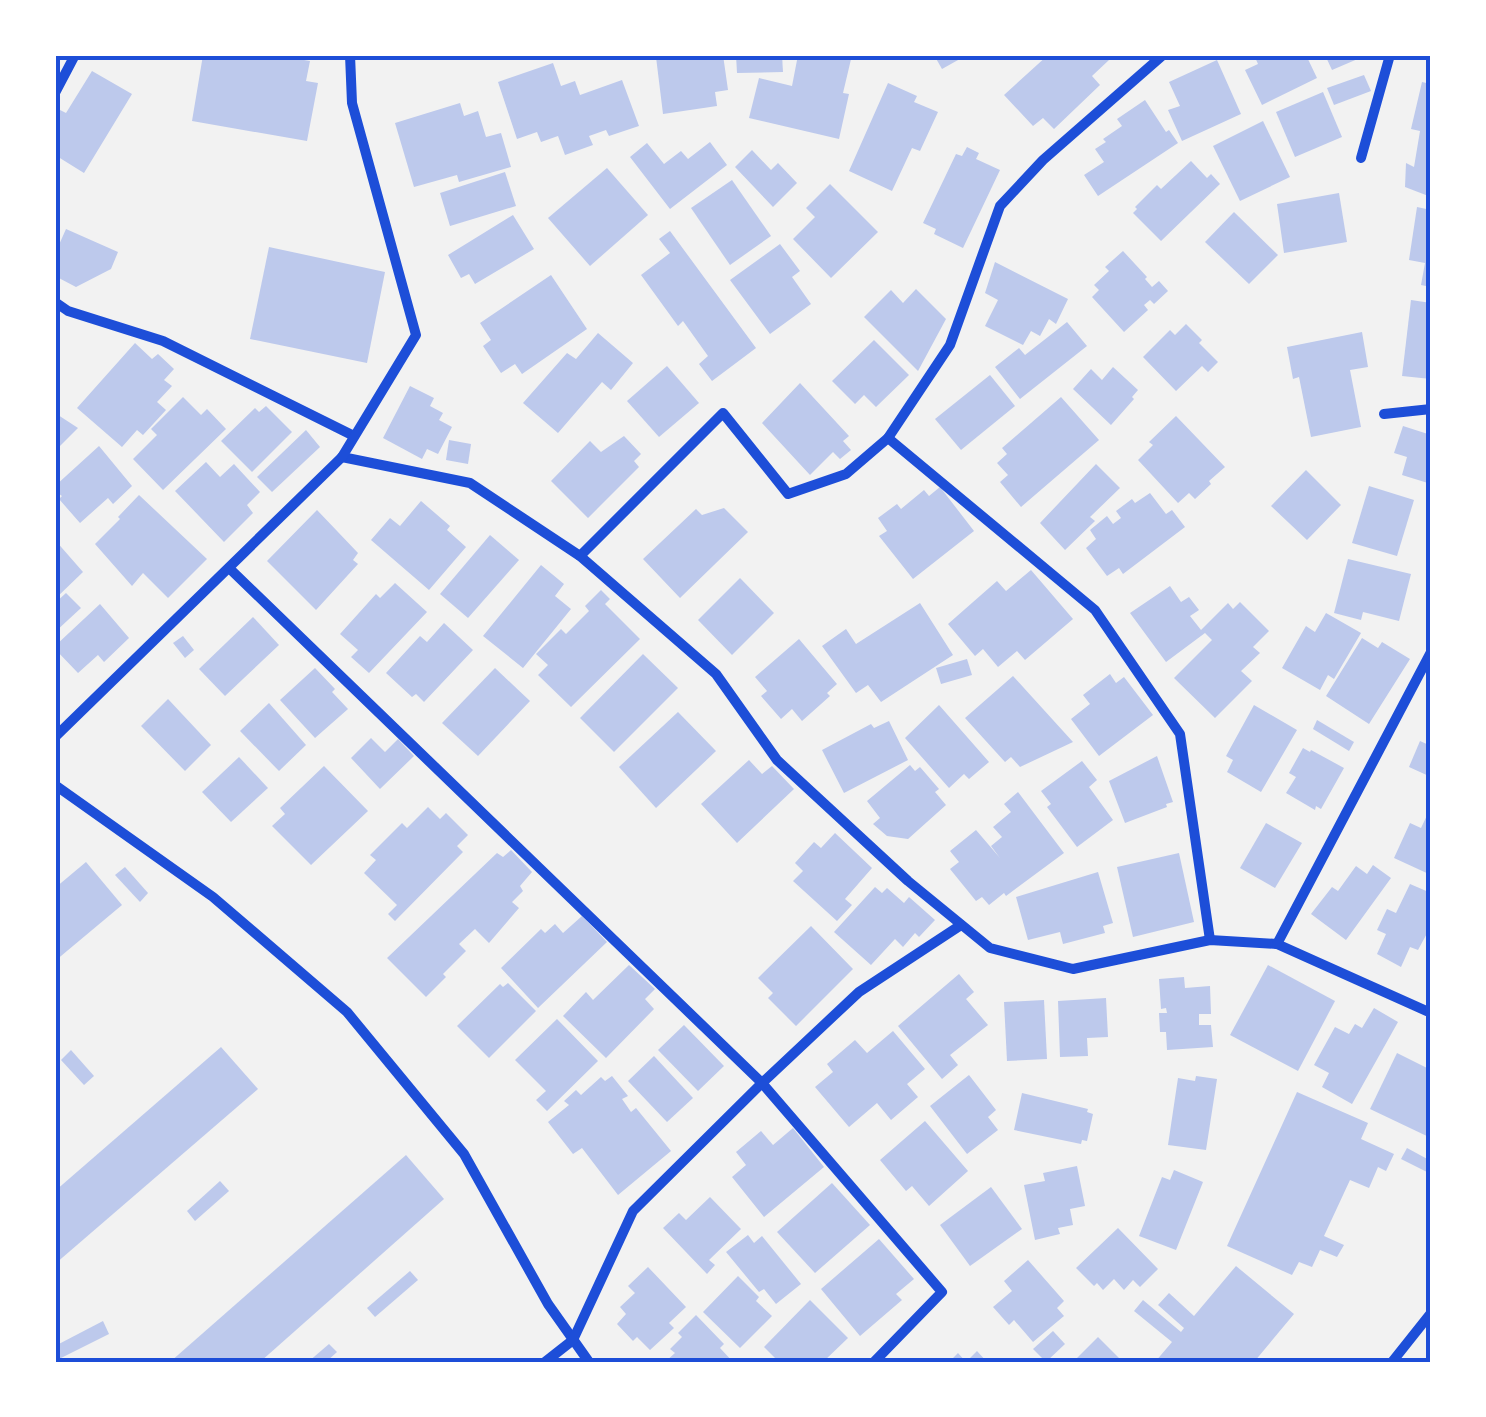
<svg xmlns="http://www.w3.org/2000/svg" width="1486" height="1417" font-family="Raleway,sans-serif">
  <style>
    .building { fill: #bdc9ec }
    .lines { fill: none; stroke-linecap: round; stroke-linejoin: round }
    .minor { stroke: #1d4ed8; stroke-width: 10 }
    .neatline { fill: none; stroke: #1d4ed8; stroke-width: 4 }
  </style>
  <rect width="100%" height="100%" fill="#f2f2f2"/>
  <g class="building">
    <path d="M 203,55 L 274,55 L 310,61 L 306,81 L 318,83 L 307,141 L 192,121 Z"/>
    <path d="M 670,55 L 723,55 L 728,90 L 715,92 L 717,106 L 663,114 L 656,57 Z"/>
    <path d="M 736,55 L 782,55 L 783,72 L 737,73 Z"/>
    <path d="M 798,55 L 852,55 L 843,93 L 849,94 L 839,139 L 749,118 L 759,78 L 792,86 Z"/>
    <path d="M 934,55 L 967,55 L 942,69 Z"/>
    <path d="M 1048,55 L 1105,55 L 1109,60 L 1092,76 L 1100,85 L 1054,129 L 1043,118 L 1033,126 L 1004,95 Z"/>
    <path d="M 1254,55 L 1306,55 L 1317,78 L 1262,105 L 1245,70 L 1258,64 Z"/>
    <path d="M 1325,55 L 1367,55 L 1332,70 Z"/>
    <path d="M 1217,60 L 1241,114 L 1182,141 L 1168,110 L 1180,106 L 1169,82 Z"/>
    <path d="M 553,63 L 561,86 L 575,81 L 580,95 L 622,80 L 639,126 L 609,136 L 606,130 L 589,136 L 593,145 L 565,155 L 558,136 L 541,142 L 537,132 L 517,139 L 498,82 Z"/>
    <path d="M 92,71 L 132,94 L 84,173 L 55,155 L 55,115 L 58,109 L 66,113 Z"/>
    <path d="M 1364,75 L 1371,91 L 1334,105 L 1327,88 Z"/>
    <path d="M 1422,82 L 1431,84 L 1431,197 L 1405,187 L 1406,163 L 1414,167 L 1420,131 L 1411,129 Z"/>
    <path d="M 888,83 L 917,96 L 914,102 L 938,112 L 920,151 L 912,148 L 892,191 L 849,171 Z"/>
    <path d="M 1323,92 L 1342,137 L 1295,157 L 1276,112 Z"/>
    <path d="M 1145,100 L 1166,132 L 1169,130 L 1178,143 L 1098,196 L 1084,175 L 1104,162 L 1095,149 L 1106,142 L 1103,139 L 1122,126 L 1117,119 Z"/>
    <path d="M 460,103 L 464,116 L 478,111 L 486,137 L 501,133 L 511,167 L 459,182 L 457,175 L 414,187 L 395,123 Z"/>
    <path d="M 1263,121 L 1290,177 L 1240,201 L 1213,146 Z"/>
    <path d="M 710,142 L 727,165 L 670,209 L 630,157 L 647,143 L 664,164 L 681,151 L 688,159 Z"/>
    <path d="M 967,147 L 979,153 L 976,159 L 1000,170 L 963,248 L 934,234 L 936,229 L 923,223 L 956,154 L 962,156 Z"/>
    <path d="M 752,150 L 771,170 L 778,163 L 797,183 L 773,207 L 735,167 Z"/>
    <path d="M 1191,161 L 1207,178 L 1211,174 L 1220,184 L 1161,241 L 1133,213 L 1137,209 L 1135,207 L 1157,185 L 1161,189 Z"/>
    <path d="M 607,168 L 648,215 L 590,266 L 548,218 Z"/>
    <path d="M 505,172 L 516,206 L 450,226 L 440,193 Z"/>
    <path d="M 732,180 L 771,236 L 730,265 L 691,208 Z"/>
    <path d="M 830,184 L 878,232 L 831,278 L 793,239 L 815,217 L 806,208 Z"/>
    <path d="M 1339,193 L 1347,242 L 1284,253 L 1277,204 Z"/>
    <path d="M 1417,207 L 1431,210 L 1431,287 L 1421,285 L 1425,263 L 1409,260 Z"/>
    <path d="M 1234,212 L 1278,255 L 1249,284 L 1205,242 Z"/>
    <path d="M 513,215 L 534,249 L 475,284 L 469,274 L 461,278 L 448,255 Z"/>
    <path d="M 66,229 L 118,252 L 111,269 L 76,287 L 55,276 L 55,246 L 58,247 Z"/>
    <path d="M 670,231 L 756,348 L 712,381 L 699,364 L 708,356 L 683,321 L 678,326 L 641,275 L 670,253 L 659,239 Z"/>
    <path d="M 780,244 L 800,271 L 792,277 L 811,304 L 770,334 L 730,280 Z"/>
    <path d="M 269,247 L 385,272 L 367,363 L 250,339 Z"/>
    <path d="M 1123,251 L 1147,277 L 1145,279 L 1152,287 L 1159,281 L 1168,291 L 1154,304 L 1150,300 L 1144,305 L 1148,310 L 1124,332 L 1092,297 L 1099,290 L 1094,285 L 1109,271 L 1105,267 Z"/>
    <path d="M 995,262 L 1068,299 L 1056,324 L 1049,319 L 1040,336 L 1031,331 L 1023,345 L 985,326 L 998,300 L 985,293 Z"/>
    <path d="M 551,275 L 587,329 L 522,374 L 515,364 L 501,373 L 483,346 L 491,340 L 480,323 Z"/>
    <path d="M 916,289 L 946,319 L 918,371 L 864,317 L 891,290 L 903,303 Z"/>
    <path d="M 1411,300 L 1431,303 L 1431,379 L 1402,376 Z"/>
    <path d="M 1067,322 L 1087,346 L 1020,399 L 995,367 L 1019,348 L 1025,355 Z"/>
    <path d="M 1186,324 L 1202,340 L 1199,343 L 1218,362 L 1208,372 L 1202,366 L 1176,391 L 1143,357 L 1170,330 L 1175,335 Z"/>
    <path d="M 1362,332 L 1368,367 L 1350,370 L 1361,427 L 1311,437 L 1299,377 L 1293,379 L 1287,347 Z"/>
    <path d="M 598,333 L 633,363 L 611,390 L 602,382 L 558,433 L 523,403 L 567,353 L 576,359 Z"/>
    <path d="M 874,340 L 909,375 L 876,407 L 864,395 L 855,404 L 832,381 Z"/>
    <path d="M 135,343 L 152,359 L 158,354 L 174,369 L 164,380 L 172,386 L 157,402 L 166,410 L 143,435 L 137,430 L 122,447 L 77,408 Z"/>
    <path d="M 667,366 L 699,403 L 659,437 L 627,401 Z"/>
    <path d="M 1113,367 L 1138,390 L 1132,397 L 1134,399 L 1111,425 L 1073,389 L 1091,369 L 1102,380 Z"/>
    <path d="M 990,375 L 1015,406 L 961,450 L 935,419 Z"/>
    <path d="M 800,383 L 849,436 L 843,441 L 851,450 L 840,459 L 833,452 L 810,475 L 762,423 Z"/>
    <path d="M 410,386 L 434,398 L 430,406 L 443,413 L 439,420 L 452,427 L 438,454 L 427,449 L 422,459 L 383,438 Z"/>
    <path d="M 183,397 L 201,415 L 207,409 L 226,429 L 163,490 L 133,459 L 157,435 L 151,429 Z"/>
    <path d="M 1061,397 L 1099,440 L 1021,507 L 1000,482 L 1008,475 L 997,463 L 1007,454 L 1002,448 Z"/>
    <path d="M 266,406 L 292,432 L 252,472 L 221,441 L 255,408 L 259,412 Z"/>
    <path d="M 55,413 L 78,428 L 55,451 Z"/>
    <path d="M 1176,416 L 1225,467 L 1209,481 L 1211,484 L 1195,499 L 1189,493 L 1178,503 L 1138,460 L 1153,445 L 1149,442 Z"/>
    <path d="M 1403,426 L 1431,435 L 1431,484 L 1402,475 L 1407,457 L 1394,453 Z"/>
    <path d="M 306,430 L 320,447 L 272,492 L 257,477 Z"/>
    <path d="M 624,436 L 641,454 L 634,461 L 639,467 L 588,518 L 551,481 L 590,441 L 601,452 Z"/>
    <path d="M 449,440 L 471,444 L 468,464 L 446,460 Z"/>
    <path d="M 99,446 L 132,486 L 113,504 L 108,498 L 80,523 L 59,499 L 62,496 L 55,491 L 55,486 Z"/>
    <path d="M 206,462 L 220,477 L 234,464 L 260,492 L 247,505 L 253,513 L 224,542 L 175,491 Z"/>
    <path d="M 1096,464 L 1120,488 L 1090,517 L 1095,521 L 1065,550 L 1040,523 Z"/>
    <path d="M 1306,470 L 1341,505 L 1307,540 L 1271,506 Z"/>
    <path d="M 1369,486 L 1414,500 L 1397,556 L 1352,543 Z"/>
    <path d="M 940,487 L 974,531 L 913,579 L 879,536 L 887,531 L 878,518 L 897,504 L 901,509 L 924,490 L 929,496 Z"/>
    <path d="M 1150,493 L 1166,514 L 1172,510 L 1185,527 L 1123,574 L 1119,568 L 1107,576 L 1086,548 L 1096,539 L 1090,530 L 1107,516 L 1113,524 L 1121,518 L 1116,511 L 1132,499 L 1135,503 Z"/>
    <path d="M 139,495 L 207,559 L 168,598 L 143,573 L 132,586 L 95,544 L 120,519 L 118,517 Z"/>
    <path d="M 421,501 L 450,526 L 447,530 L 466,547 L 429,590 L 371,540 L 390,518 L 400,526 Z"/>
    <path d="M 724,508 L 748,532 L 680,598 L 643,559 L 696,509 L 702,515 Z"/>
    <path d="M 317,510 L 358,553 L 353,560 L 358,564 L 316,610 L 267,561 Z"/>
    <path d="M 490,535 L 519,560 L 468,618 L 440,594 Z"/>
    <path d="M 55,540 L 83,572 L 55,599 Z"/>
    <path d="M 1348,559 L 1411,574 L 1399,621 L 1363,612 L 1361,620 L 1334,613 Z"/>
    <path d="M 541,565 L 564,584 L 555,596 L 571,609 L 523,668 L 483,636 Z"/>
    <path d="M 1031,570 L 1073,619 L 1025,660 L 1017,651 L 998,667 L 983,649 L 975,656 L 948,624 L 997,581 L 1006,591 Z"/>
    <path d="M 740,578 L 774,613 L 732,655 L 698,620 Z"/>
    <path d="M 395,583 L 427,612 L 369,673 L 351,657 L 358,650 L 340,634 L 376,594 L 380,598 Z"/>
    <path d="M 1170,586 L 1181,602 L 1189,597 L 1199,610 L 1190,616 L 1201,630 L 1228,603 L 1233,609 L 1240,602 L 1269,631 L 1253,647 L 1260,653 L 1241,671 L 1252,681 L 1215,718 L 1174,678 L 1212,640 L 1205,633 L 1166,662 L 1130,613 Z"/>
    <path d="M 601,590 L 610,599 L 605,604 L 640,639 L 571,707 L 538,675 L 548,665 L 536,654 L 561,629 L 566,634 L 589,611 L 585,606 Z"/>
    <path d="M 66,593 L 81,608 L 55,632 L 55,603 Z"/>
    <path d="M 920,603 L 953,655 L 881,702 L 868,685 L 856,693 L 822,646 L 846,629 L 856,644 Z"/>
    <path d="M 100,604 L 129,638 L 104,662 L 98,655 L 78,673 L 55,649 L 55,646 Z"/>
    <path d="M 1326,613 L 1361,633 L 1334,679 L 1328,675 L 1320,690 L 1282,668 L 1306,626 L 1315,632 Z"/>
    <path d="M 253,617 L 279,645 L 225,696 L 199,669 Z"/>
    <path d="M 444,623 L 473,650 L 424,702 L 416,694 L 412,697 L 386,673 L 420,636 L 427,642 Z"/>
    <path d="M 183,636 L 194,650 L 185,658 L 173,643 Z"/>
    <path d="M 1362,638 L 1378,648 L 1382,642 L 1410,659 L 1369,724 L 1326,696 Z"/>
    <path d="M 799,639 L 837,684 L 827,693 L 830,696 L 802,721 L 792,709 L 781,719 L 761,696 L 767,691 L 755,677 Z"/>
    <path d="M 643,654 L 678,688 L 614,752 L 580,718 Z"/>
    <path d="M 967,659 L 972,675 L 941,684 L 936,668 Z"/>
    <path d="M 315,668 L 335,689 L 332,692 L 348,709 L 315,738 L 280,700 Z"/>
    <path d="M 495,668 L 530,701 L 478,756 L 442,723 Z"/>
    <path d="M 1110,674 L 1116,683 L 1124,677 L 1153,715 L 1099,756 L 1071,719 L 1090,704 L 1083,695 Z"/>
    <path d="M 1013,676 L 1073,742 L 1020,767 L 1011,757 L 1005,762 L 965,718 Z"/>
    <path d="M 168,699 L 211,745 L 185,771 L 141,726 Z"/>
    <path d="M 269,703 L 306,745 L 279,771 L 240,731 Z"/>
    <path d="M 939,705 L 989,762 L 969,779 L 964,774 L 949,788 L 905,738 Z"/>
    <path d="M 1254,705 L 1297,730 L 1261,792 L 1227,772 L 1233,760 L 1226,756 Z"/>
    <path d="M 678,712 L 716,751 L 656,808 L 619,767 Z"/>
    <path d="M 1317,720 L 1354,742 L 1349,751 L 1313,729 Z"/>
    <path d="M 889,721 L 908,760 L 844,793 L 822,750 L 871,724 L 874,728 Z"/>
    <path d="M 371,738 L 385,752 L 398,739 L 414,756 L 380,789 L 351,758 Z"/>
    <path d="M 1420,741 L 1431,746 L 1431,777 L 1409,767 Z"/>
    <path d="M 1303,748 L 1310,752 L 1311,750 L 1344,768 L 1321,809 L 1316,806 L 1315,810 L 1286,793 L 1296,777 L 1289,773 Z"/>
    <path d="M 1157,756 L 1173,802 L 1166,804 L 1167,807 L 1125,823 L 1109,781 Z"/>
    <path d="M 239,757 L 268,788 L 231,822 L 202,792 Z"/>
    <path d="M 749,760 L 762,774 L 772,766 L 794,789 L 737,843 L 701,804 Z"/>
    <path d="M 1082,761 L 1097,780 L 1089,787 L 1113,820 L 1077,847 L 1047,807 L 1051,804 L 1041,791 Z"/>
    <path d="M 910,765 L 915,771 L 920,767 L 939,789 L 935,792 L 946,805 L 908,839 L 887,836 L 873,824 L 880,818 L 867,801 Z"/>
    <path d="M 324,766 L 368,811 L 311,865 L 272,826 L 285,814 L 280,808 Z"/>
    <path d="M 1018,792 L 1064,853 L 1006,896 L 1004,893 L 989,905 L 982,897 L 976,901 L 950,869 L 959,862 L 950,851 L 976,830 L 1000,858 L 991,846 L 1002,837 L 993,827 L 1011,812 L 1004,804 Z"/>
    <path d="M 428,807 L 440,819 L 446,813 L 468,835 L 457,846 L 463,852 L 395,921 L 388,914 L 397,905 L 364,873 L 376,860 L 370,855 L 402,823 L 407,828 Z"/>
    <path d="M 1431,807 L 1431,875 L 1394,858 L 1410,823 L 1421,828 Z"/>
    <path d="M 1266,823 L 1302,843 L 1275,888 L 1240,868 Z"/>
    <path d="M 835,833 L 872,868 L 845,899 L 852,905 L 837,921 L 793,881 L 803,871 L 795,863 L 814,842 L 821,848 Z"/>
    <path d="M 511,850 L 532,872 L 520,886 L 523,891 L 512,902 L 519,908 L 489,943 L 475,929 L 459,944 L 466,951 L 443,974 L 446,977 L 426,997 L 387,958 L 497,853 L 503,857 Z"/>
    <path d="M 1179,853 L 1194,922 L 1133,937 L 1117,867 Z"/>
    <path d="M 86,862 L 122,905 L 55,961 L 55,888 Z"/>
    <path d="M 1373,865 L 1391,878 L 1346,940 L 1311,914 L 1332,887 L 1338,891 L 1356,866 L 1367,874 Z"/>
    <path d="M 125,867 L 148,893 L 140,902 L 115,875 Z"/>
    <path d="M 1098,872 L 1113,923 L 1103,926 L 1105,933 L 1063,944 L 1060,932 L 1028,940 L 1016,897 Z"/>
    <path d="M 1410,884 L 1431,893 L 1431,926 L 1418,950 L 1410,947 L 1401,967 L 1377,954 L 1386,934 L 1377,930 L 1387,909 L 1396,913 Z"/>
    <path d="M 875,887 L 882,893 L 887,888 L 904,903 L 909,897 L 935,920 L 919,937 L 915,933 L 903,947 L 895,939 L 871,965 L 834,932 Z"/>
    <path d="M 582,916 L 607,942 L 538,1008 L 501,968 L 541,929 L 545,933 L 555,924 L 563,933 Z"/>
    <path d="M 811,926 L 853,969 L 796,1026 L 768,998 L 773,993 L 758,978 Z"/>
    <path d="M 629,965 L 655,989 L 645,999 L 654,1009 L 606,1058 L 563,1016 L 586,992 L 593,1000 Z"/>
    <path d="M 1268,965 L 1335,1001 L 1298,1071 L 1230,1035 Z"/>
    <path d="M 959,974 L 974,992 L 966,999 L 988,1025 L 950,1055 L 958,1065 L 942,1079 L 898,1026 Z"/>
    <path d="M 1184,977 L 1185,988 L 1210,986 L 1211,1014 L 1199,1014 L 1199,1025 L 1211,1025 L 1213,1047 L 1167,1050 L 1166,1032 L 1160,1032 L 1159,1013 L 1167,1013 L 1166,1008 L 1161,1009 L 1159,979 Z"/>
    <path d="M 508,983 L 536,1011 L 489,1058 L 457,1026 L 500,984 L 503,987 Z"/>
    <path d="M 1106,998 L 1108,1037 L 1087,1038 L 1088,1056 L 1060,1057 L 1058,1001 Z"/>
    <path d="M 1044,1000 L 1047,1059 L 1007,1061 L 1004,1002 Z"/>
    <path d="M 1374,1008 L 1398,1022 L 1352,1104 L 1322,1087 L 1329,1073 L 1314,1065 L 1335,1027 L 1349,1034 L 1355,1024 L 1362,1028 Z"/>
    <path d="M 557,1019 L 598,1061 L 547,1111 L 536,1100 L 546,1091 L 515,1060 Z"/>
    <path d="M 684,1025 L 724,1066 L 698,1091 L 658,1050 Z"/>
    <path d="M 893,1031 L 925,1069 L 907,1084 L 918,1097 L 891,1120 L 877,1103 L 849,1127 L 815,1087 L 833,1072 L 827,1064 L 855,1040 L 867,1053 Z"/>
    <path d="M 221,1047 L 258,1089 L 55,1264 L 55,1191 Z"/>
    <path d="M 71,1050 L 94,1076 L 84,1085 L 61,1060 Z"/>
    <path d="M 1397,1053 L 1431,1070 L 1431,1138 L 1370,1109 Z"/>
    <path d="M 654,1056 L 693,1098 L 667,1122 L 628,1081 Z"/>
    <path d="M 969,1075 L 996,1110 L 988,1117 L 998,1130 L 967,1154 L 930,1106 Z"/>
    <path d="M 612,1076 L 628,1096 L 622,1099 L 631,1112 L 636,1108 L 671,1151 L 618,1195 L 582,1148 L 573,1154 L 548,1122 L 569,1105 L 564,1101 L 576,1090 L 581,1095 L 601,1077 L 605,1081 Z"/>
    <path d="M 1196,1076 L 1217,1079 L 1206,1150 L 1168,1145 L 1178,1078 L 1195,1081 Z"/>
    <path d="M 1297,1092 L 1368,1123 L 1361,1139 L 1394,1154 L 1386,1171 L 1378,1167 L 1369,1188 L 1350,1180 L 1324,1236 L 1344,1245 L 1337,1257 L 1320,1250 L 1312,1267 L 1299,1262 L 1292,1275 L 1227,1246 Z"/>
    <path d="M 1022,1093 L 1088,1109 L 1087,1112 L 1093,1114 L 1087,1141 L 1082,1140 L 1081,1144 L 1014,1130 Z"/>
    <path d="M 925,1121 L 968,1171 L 929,1206 L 912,1186 L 906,1191 L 880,1160 Z"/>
    <path d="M 793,1128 L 824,1167 L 764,1217 L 732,1177 L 746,1165 L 736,1152 L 761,1131 L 773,1145 Z"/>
    <path d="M 1407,1148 L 1431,1161 L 1431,1174 L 1401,1159 Z"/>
    <path d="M 406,1155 L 444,1199 L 260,1362 L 170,1362 Z"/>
    <path d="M 1077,1166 L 1085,1206 L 1070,1209 L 1073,1225 L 1058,1228 L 1060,1234 L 1035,1240 L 1024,1185 L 1045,1181 L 1043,1173 Z"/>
    <path d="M 1174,1170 L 1203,1182 L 1176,1250 L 1139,1236 L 1162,1177 L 1170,1180 Z"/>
    <path d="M 220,1181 L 229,1191 L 195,1221 L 187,1211 Z"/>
    <path d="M 832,1183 L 870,1225 L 815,1273 L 777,1232 Z"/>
    <path d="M 991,1187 L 1022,1229 L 970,1266 L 940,1225 Z"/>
    <path d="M 710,1197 L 741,1229 L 709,1260 L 715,1265 L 707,1274 L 663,1228 L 679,1213 L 686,1220 Z"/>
    <path d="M 1118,1228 L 1158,1269 L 1140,1287 L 1133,1280 L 1124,1290 L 1114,1279 L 1103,1290 L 1097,1283 L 1094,1286 L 1076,1268 Z"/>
    <path d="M 748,1235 L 754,1243 L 762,1236 L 801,1284 L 776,1304 L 764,1289 L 759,1292 L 726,1252 Z"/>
    <path d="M 879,1239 L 914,1279 L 896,1294 L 902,1300 L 860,1336 L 821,1289 Z"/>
    <path d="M 1028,1260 L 1064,1301 L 1057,1308 L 1064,1316 L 1033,1342 L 1014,1320 L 1009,1325 L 993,1307 L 1012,1291 L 1004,1281 Z"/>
    <path d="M 1236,1266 L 1294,1314 L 1254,1362 L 1155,1362 L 1172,1342 L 1134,1311 L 1143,1300 L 1181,1332 L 1184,1328 L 1158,1305 L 1169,1293 L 1194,1316 Z"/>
    <path d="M 648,1267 L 686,1307 L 669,1323 L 674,1328 L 650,1350 L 637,1337 L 633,1341 L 617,1324 L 626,1314 L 620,1307 L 635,1293 L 628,1286 Z"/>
    <path d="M 410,1271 L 418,1280 L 375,1317 L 367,1308 Z"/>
    <path d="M 738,1276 L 759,1297 L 756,1301 L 772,1316 L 740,1348 L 703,1312 Z"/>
    <path d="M 810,1300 L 848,1338 L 823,1362 L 779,1362 L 764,1347 Z"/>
    <path d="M 696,1315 L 724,1344 L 720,1348 L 733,1362 L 665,1362 L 675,1353 L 670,1349 L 682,1337 L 678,1333 Z"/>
    <path d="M 103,1321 L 109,1334 L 55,1361 L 55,1346 Z"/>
    <path d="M 1053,1331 L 1065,1344 L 1046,1362 L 1033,1349 Z"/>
    <path d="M 1098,1337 L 1123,1362 L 1073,1362 Z"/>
    <path d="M 329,1344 L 337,1352 L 326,1362 L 308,1362 Z"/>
    <path d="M 977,1351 L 987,1362 L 949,1362 L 958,1353 L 966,1362 Z"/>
  </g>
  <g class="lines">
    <g class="minor">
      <path d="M 55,93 L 75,55"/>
      <path d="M 1361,158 L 1390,55"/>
      <path d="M 55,302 L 68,311 L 163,341 L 354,436"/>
      <path d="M 1384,414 L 1431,409"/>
      <path d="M 888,438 L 1095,610 L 1180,734 L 1210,940"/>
      <path d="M 342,457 L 470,483 L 580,556 L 716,674 L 777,760 L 908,881 L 990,948 L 1073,969 L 1210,940 L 1277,944 L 1431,1013"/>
      <path d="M 580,556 L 723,413 L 788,494 L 846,474 L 888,438 L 950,345 L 1000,206 L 1043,160 L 1163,55"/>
      <path d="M 229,568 L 762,1083 L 942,1292 L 874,1362"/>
      <path d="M 55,737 L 342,457 L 416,335 L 352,103 L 350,55"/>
      <path d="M 55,785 L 213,897 L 347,1012 L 464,1154 L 548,1304 L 589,1362"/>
      <path d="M 1277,944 L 1431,652"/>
      <path d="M 545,1362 L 573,1340 L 633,1211 L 762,1083 L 859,992 L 961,925"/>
      <path d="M 1392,1362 L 1431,1313"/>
    </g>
  </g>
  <rect width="1486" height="1417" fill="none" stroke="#ffffff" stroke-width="115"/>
  <rect x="58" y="58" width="1370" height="1302" class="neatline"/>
</svg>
